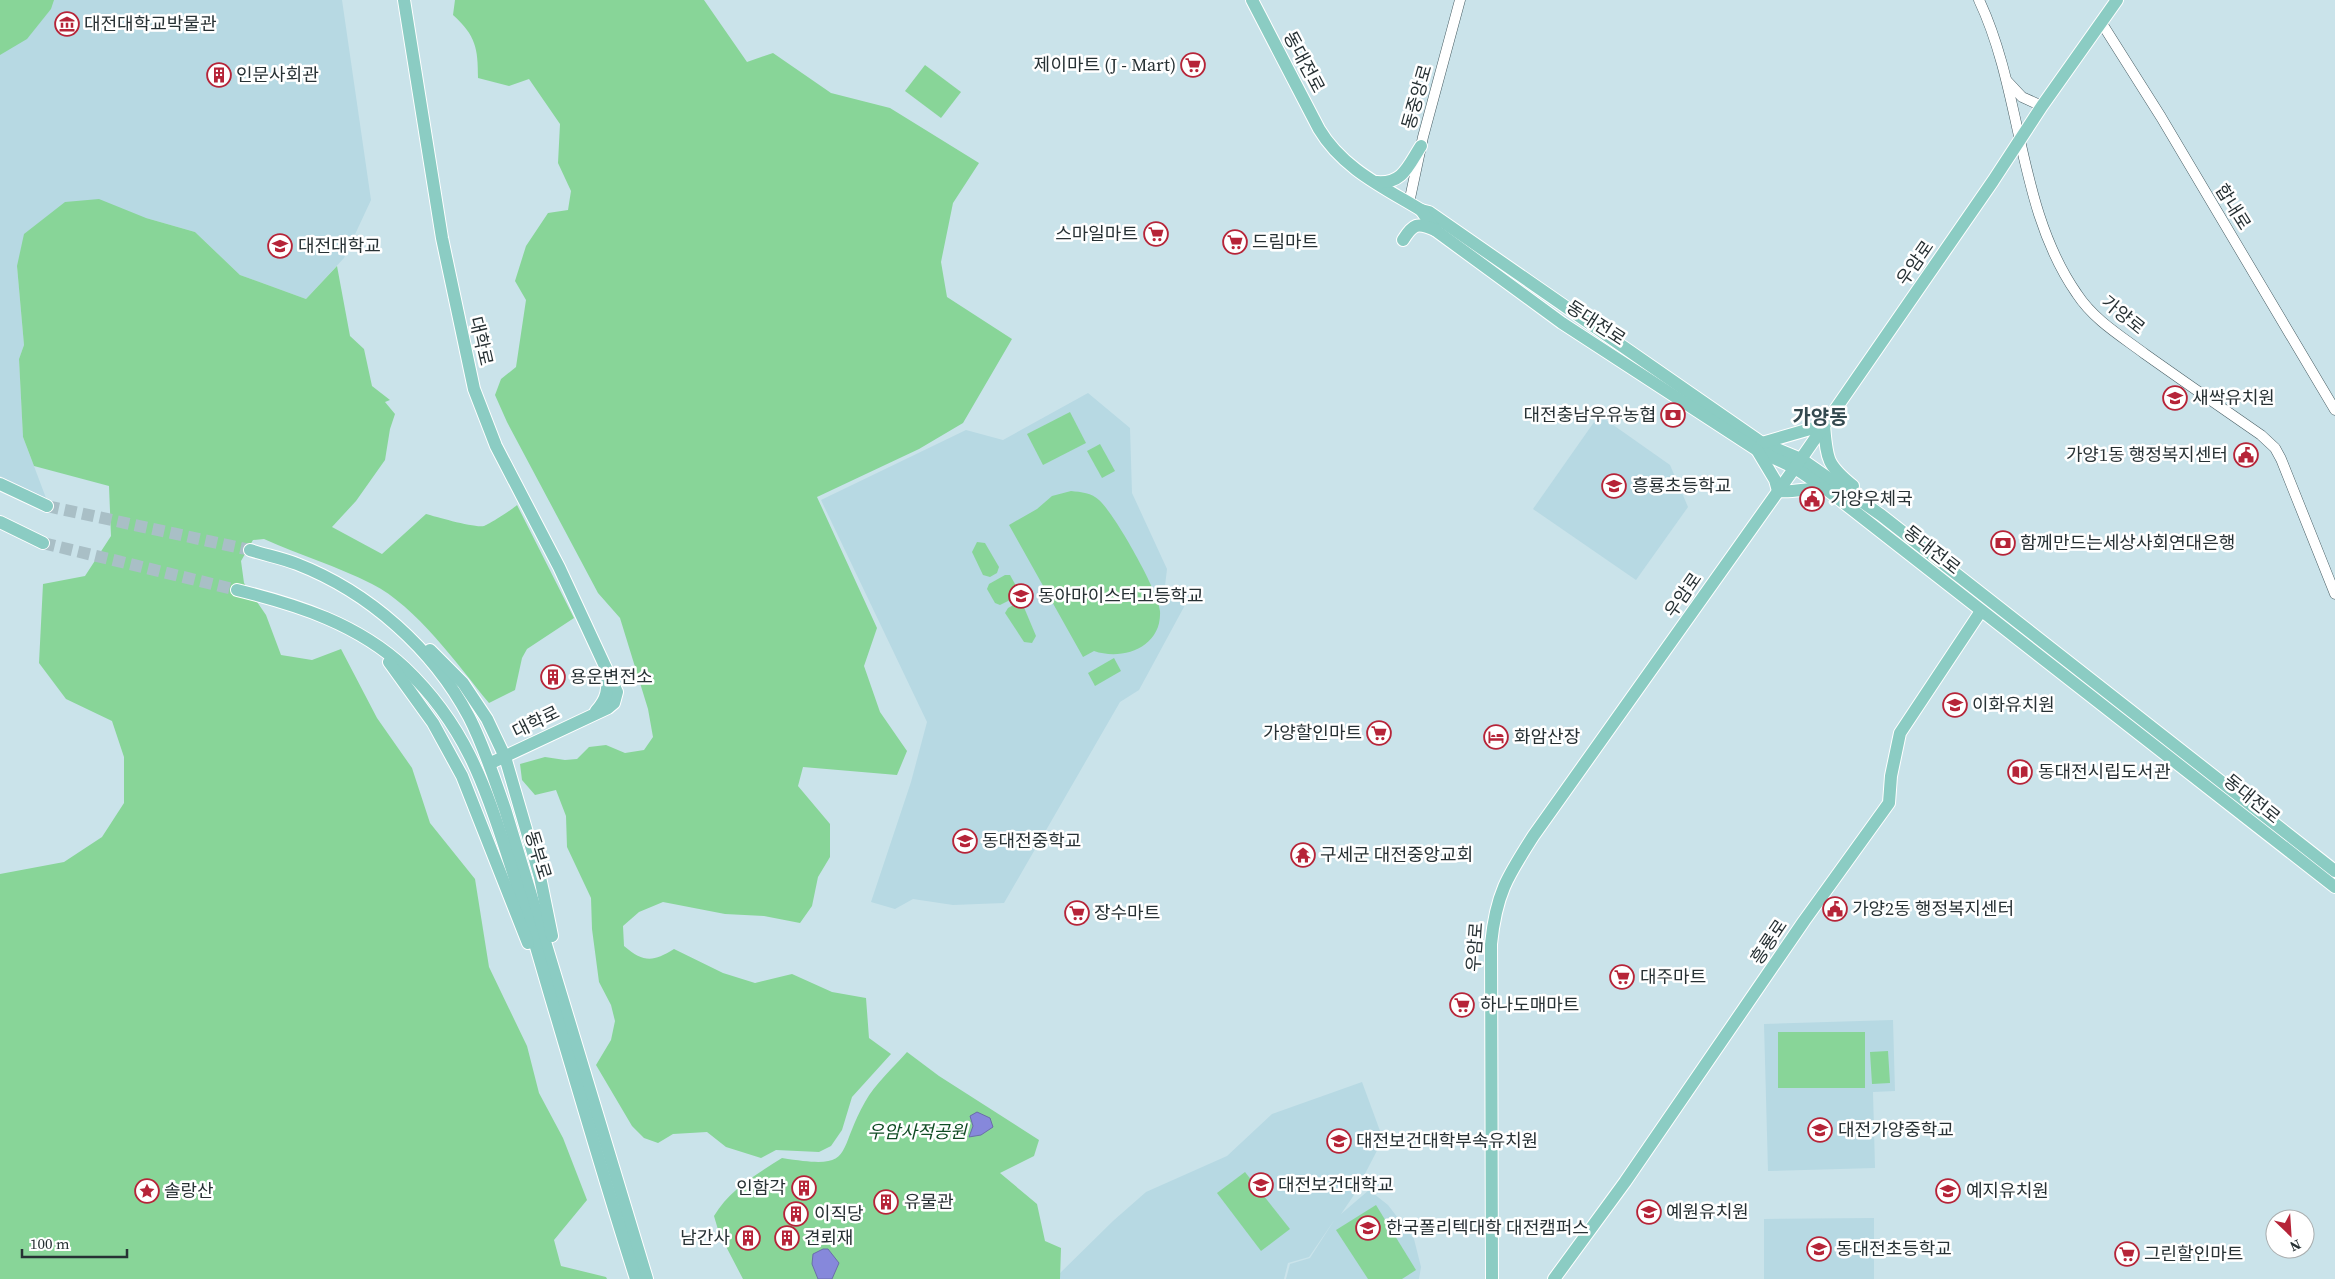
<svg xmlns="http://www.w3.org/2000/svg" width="2335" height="1279" font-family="'Source Serif 4','Noto Sans KR',serif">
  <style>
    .built { fill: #b7d9e3 }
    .green { fill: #88d598 }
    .water { fill: #8688db; stroke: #6a6ea9 }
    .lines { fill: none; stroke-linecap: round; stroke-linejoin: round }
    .major-tunnel { stroke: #a9bfc6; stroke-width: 12; stroke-dasharray: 12 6; stroke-linecap: butt }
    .minor-casing { stroke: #485e64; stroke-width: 11 }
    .major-casing { stroke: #fff; stroke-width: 14 }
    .minor { stroke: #fff; stroke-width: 10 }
    .major { stroke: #8bccc3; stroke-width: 12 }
    .labels { text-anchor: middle; stroke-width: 5; stroke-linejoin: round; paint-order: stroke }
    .poi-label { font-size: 18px; fill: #273134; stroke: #fff; text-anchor: start }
    .street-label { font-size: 18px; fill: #273134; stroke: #fff }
    .park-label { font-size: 18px; font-style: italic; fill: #104c24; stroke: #fff }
    .quarter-label { font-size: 20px; font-weight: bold; fill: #34494f; stroke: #fff }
  </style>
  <rect width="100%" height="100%" fill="#cae3ea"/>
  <g class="built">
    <path d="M 0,0 L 342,0 L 371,200 L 344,258 L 306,299 L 240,275 L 195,232 L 146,218 L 17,266 L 24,345 L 19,359 L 23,437 L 46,498 L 0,476 Z"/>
    <path d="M 1088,393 L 1130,428 L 1132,493 L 1167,569 L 1165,586 L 1185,605 L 1139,690 L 1120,702 L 1004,903 L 953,905 L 913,899 L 895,909 L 871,902 L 911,782 L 927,722 L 821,500 L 966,430 L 1003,440 Z"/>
    <path d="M 1599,415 L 1670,465 L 1688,507 L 1636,580 L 1533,509 Z"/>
    <path d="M 1893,1020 L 1895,1091 L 1873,1092 L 1875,1168 L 1768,1171 L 1764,1024 Z"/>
    <path d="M 1362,1082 L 1383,1139 L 1354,1195 L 1341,1214 L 1369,1190 L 1388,1205 L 1414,1239 L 1421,1267 L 1419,1279 L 1286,1279 L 1290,1264 L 1310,1258 L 1335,1219 L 1309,1257 L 1288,1263 L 1284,1279 L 1054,1279 L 1113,1221 L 1146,1192 L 1227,1156 L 1272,1114 Z"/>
    <path d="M 1874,1218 L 1874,1279 L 1764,1279 L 1764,1219 Z"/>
  </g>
  <g class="green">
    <path d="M 0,0 L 54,0 L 51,9 L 27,39 L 0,55 Z"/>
    <path d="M 455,0 L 704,0 L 747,62 L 773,53 L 831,93 L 890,108 L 979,163 L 953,203 L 941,262 L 947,297 L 1012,339 L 963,423 L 919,449 L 817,497 L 877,628 L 864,666 L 880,712 L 907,751 L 897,775 L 803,767 L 798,786 L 830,824 L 830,857 L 818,877 L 812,906 L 800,923 L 764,916 L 725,914 L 663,902 L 639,912 L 623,926 L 624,946 C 644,963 653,962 674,949 L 723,973 L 755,983 L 792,974 L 832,992 L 866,998 L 869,1038 L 891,1054 L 852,1097 L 842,1130 L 831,1146 L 819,1152 L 776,1150 L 761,1158 L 726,1147 L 707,1132 L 673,1134 L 658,1143 L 644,1138 L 632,1126 L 596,1065 L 611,1040 L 615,1021 L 611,1005 L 599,982 L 592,929 L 591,898 L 567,847 L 566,816 L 556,790 L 535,795 L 522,780 L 520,764 L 545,757 L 565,760 L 577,759 L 589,747 L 606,745 L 625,753 L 644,750 L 653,737 L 648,709 L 620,618 L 598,593 L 507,422 L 495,395 L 501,379 L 516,367 L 526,300 L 515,281 L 526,246 L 548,213 L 568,210 L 571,191 L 558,163 L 560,124 L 529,79 L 509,86 L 478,78 C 478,48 476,36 453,15 Z"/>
    <path d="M 925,65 L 961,92 L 941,118 L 905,91 Z"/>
    <path d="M 99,199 L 146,218 L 195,232 L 240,275 L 306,299 L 337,266 L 350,336 L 364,349 L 372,386 L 390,400 L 385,402 L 395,414 L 390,429 L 385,460 L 356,501 L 332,527 L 382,554 L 426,514 C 437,517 474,528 484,526 C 488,525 513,509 517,505 L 574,618 L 527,649 L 522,658 L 515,690 L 489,703 C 458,665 416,606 372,584 C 337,566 299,555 264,539 L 253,540 L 241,561 L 244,583 L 266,615 L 281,655 L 312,660 L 341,649 L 377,718 L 412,768 L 430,823 L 475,879 L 489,967 L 527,1046 L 539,1093 L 563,1138 L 587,1200 L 554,1240 L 561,1266 L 606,1277 L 607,1279 L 0,1279 L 0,874 L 64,862 L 102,837 L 124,803 L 124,757 L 112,721 L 66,699 L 39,663 L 43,584 L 85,576 L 111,536 L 109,486 L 34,466 L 23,437 L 19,359 L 24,345 L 17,266 L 24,234 L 65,202 Z"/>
    <path d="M 1070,412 L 1086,443 L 1043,465 L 1027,434 Z"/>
    <path d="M 1100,444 L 1115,471 L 1102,478 L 1087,451 Z"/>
    <path d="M 1071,491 C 1081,492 1092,493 1099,500 C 1114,513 1159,592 1160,611 C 1162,647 1123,661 1094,651 L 1083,657 L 1009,525 L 1037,509 L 1052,496 Z"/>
    <path d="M 977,542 L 985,543 L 999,567 L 997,573 L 990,577 L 983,575 L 972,552 Z"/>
    <path d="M 1005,575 L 1010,575 L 1020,593 L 1018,596 L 1000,605 L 995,603 L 987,589 L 989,584 Z"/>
    <path d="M 1017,603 L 1023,605 L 1036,636 L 1032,643 L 1024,642 L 1005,613 L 1008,608 Z"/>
    <path d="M 1114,658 L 1121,671 L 1095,686 L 1088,673 Z"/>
    <rect x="1778" y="1032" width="87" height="56"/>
    <path d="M 1888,1051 L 1890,1083 L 1872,1084 L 1870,1052 Z"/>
    <path d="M 907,1052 L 939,1076 L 1039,1140 L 1034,1156 L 1000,1173 L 1037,1204 L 1045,1241 L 1061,1248 L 1060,1279 L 743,1279 L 719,1233 L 714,1216 C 730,1189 757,1174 782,1158 C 857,1170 835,1155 865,1102 C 875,1084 893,1068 907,1052 Z"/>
    <path d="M 1245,1172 L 1290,1229 L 1261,1251 L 1217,1193 Z"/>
    <path d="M 1376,1205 L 1416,1270 L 1402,1279 L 1368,1279 L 1336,1230 Z"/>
  </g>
  <g class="water">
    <path d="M 977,1112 L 990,1118 L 993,1127 L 981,1135 L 969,1137 L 973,1126 L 970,1116 Z"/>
    <path d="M 823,1249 L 828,1249 L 839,1263 L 832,1279 L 818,1279 L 812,1264 L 813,1254 Z"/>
  </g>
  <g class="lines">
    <g class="major-tunnel">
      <path d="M 47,506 L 250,550"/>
      <path d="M 43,543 L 237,590"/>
    </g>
    <g class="minor-casing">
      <g id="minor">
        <path d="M 1979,0 C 2023,93 2017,208 2077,294 C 2094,320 2121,336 2145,354 C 2183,381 2222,408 2261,435 L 2275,448 L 2281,459 L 2335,594"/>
        <path d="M 2101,22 L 2161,117 L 2335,410"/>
        <path d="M 2007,81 L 2022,97 L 2042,106"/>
        <path d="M 1409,203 L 1423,137 L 1460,0"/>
      </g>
    </g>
    <g class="major-casing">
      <g id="major">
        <path d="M 404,0 L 442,238 L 474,389 L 496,446 L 559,567 L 617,692 L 614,703 L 608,708 L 493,762"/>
        <path d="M 1252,0 L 1319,129 C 1342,168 1383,187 1421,210 L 1429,212 L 1762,443 L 1801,459 L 1881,515 L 2335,871"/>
        <path d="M 1377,182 C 1403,184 1408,166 1421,146"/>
        <path d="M 1421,210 L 1435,230 L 1562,323 L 1757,450 L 1795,468 L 1826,489 L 2335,887"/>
        <path d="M 1403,240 C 1413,224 1417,222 1435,230"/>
        <path d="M 1824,425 C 1827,459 1826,464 1853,486"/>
        <path d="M 1762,443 L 1824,425"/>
        <path d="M 1757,450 L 1775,480 L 1778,491"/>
        <path d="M 0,484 L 47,506"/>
        <path d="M 1778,491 C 1794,493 1809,487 1825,489"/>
        <path d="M 0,522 L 43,543"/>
        <path d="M 250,550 C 265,555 282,558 297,564 C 369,592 433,649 469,717 C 484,746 494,778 505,809 L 647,1279"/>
        <path d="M 237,590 C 298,605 358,624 405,668 C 464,724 485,784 509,860 C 524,906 538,952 551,998 C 579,1092 606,1186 636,1279"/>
        <path d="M 430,650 L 463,683 L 487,719 L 505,757 L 540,877 L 552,936"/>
        <path d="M 389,662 L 433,723 L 462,776 L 528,943"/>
        <path d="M 596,711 C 607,699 609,689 606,672"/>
        <path d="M 1492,1279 L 1491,944 C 1496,894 1507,877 1534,835 L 1801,459 L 1993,181 L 2042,106 L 2117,0"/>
        <path d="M 1554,1279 L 1625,1182 L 1804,921 L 1889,803 L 1891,776 L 1900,733 L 1981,611"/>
      </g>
    </g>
    <use href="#minor" class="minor"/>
    <use href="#major" class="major"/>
  </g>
  <defs>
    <g id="museum-ring" transform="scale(1.25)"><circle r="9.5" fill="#fff" stroke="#b62438" stroke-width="1.5"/><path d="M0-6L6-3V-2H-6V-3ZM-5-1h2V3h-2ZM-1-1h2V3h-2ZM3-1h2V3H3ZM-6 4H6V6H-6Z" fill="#b62438"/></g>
    <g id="supermarket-ring" transform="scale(1.25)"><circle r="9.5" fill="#fff" stroke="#b62438" stroke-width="1.5"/><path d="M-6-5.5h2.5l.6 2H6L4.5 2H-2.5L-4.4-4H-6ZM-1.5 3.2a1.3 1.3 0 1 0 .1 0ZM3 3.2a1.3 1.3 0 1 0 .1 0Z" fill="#b62438"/></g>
    <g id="building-ring" transform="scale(1.25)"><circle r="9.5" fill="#fff" stroke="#b62438" stroke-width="1.5"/><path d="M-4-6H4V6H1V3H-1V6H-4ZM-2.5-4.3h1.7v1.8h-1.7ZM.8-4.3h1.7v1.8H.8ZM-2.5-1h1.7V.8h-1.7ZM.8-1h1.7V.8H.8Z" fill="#b62438"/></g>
    <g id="university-ring" transform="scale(1.25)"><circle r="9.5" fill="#fff" stroke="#b62438" stroke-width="1.5"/><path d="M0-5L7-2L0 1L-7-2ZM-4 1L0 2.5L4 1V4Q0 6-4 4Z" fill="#b62438"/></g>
    <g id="school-ring" transform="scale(1.25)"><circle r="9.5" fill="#fff" stroke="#b62438" stroke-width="1.5"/><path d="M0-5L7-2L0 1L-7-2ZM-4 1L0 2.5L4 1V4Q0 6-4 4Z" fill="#b62438"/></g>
    <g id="bank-ring" transform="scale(1.25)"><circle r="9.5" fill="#fff" stroke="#b62438" stroke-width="1.5"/><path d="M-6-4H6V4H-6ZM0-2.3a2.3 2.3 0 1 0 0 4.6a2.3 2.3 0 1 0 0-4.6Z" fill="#b62438"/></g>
    <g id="civic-ring" transform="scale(1.25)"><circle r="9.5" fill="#fff" stroke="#b62438" stroke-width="1.5"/><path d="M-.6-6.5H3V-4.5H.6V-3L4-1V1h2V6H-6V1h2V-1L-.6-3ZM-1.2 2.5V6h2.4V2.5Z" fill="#b62438"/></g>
    <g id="hotel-ring" transform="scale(1.25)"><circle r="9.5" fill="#fff" stroke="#b62438" stroke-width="1.5"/><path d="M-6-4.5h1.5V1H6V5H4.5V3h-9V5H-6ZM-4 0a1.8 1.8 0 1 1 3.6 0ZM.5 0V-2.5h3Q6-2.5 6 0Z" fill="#b62438"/></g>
    <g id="library-ring" transform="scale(1.25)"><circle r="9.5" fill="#fff" stroke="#b62438" stroke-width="1.5"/><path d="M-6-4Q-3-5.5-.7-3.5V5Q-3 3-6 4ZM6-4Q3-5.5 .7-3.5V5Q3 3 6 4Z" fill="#b62438"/></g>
    <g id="temple-ring" transform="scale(1.25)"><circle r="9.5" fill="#fff" stroke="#b62438" stroke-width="1.5"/><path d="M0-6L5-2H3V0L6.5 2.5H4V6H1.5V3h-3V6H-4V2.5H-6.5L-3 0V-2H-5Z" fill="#b62438"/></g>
    <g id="sight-ring" transform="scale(1.25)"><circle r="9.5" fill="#fff" stroke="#b62438" stroke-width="1.5"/><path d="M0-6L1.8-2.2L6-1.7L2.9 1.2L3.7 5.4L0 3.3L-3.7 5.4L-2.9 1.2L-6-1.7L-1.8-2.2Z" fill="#b62438"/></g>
  </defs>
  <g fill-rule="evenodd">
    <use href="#museum-ring" x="67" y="24"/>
    <use href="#supermarket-ring" x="1193" y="65"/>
    <use href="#building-ring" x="219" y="75"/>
    <use href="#supermarket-ring" x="1156" y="234"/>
    <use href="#supermarket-ring" x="1235" y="242"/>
    <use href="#university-ring" x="280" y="246"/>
    <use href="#school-ring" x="2175" y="398"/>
    <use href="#bank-ring" x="1673" y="415"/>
    <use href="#civic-ring" x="2246" y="455"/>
    <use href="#school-ring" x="1614" y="486"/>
    <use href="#civic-ring" x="1812" y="499"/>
    <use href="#bank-ring" x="2003" y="543"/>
    <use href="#school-ring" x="1021" y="596"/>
    <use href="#building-ring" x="553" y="677"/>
    <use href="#school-ring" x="1955" y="705"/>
    <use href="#supermarket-ring" x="1379" y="733"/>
    <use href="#hotel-ring" x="1496" y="737"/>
    <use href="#library-ring" x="2020" y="772"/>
    <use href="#school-ring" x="965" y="841"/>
    <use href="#temple-ring" x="1303" y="855"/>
    <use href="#civic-ring" x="1835" y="909"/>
    <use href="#supermarket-ring" x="1077" y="913"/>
    <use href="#supermarket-ring" x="1622" y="977"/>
    <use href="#supermarket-ring" x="1462" y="1005"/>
    <use href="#school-ring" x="1820" y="1130"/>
    <use href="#school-ring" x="1339" y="1141"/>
    <use href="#university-ring" x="1261" y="1185"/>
    <use href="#building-ring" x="804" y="1188"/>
    <use href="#sight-ring" x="147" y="1191"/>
    <use href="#school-ring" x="1948" y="1191"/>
    <use href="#building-ring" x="886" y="1202"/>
    <use href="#school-ring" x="1649" y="1212"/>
    <use href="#building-ring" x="796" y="1214"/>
    <use href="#school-ring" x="1368" y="1228"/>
    <use href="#building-ring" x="748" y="1238"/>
    <use href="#building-ring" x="787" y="1238"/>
    <use href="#school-ring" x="1819" y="1249"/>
    <use href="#supermarket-ring" x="2127" y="1254"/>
  </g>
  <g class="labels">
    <g class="poi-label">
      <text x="84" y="30">대전대학교박물관</text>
      <text x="1176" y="71" text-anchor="end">제이마트 (J - Mart)</text>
      <text x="236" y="81">인문사회관</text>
      <text x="1138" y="240" text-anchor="end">스마일마트</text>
      <text x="1252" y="248">드림마트</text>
      <text x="298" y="252">대전대학교</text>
      <text x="2192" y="404">새싹유치원</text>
      <text x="1656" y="421" text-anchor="end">대전충남우유농협</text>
      <text x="2228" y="461" text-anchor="end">가양1동 행정복지센터</text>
      <text x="1632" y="492">흥룡초등학교</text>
      <text x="1830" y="505">가양우체국</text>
      <text x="2020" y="549">함께만드는세상사회연대은행</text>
      <text x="1038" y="602">동아마이스터고등학교</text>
      <text x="570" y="683">용운변전소</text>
      <text x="1972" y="711">이화유치원</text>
      <text x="1362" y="739" text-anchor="end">가양할인마트</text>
      <text x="1514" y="743">화암산장</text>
      <text x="2038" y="778">동대전시립도서관</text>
      <text x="982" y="847">동대전중학교</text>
      <text x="1320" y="861">구세군 대전중앙교회</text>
      <text x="1852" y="915">가양2동 행정복지센터</text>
      <text x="1094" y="919">장수마트</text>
      <text x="1640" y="983">대주마트</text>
      <text x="1480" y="1011">하나도매마트</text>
      <text x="1838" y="1136">대전가양중학교</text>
      <text x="1356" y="1147">대전보건대학부속유치원</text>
      <text x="1278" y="1191">대전보건대학교</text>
      <text x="786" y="1194" text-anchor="end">인함각</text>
      <text x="164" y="1197">솔랑산</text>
      <text x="1966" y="1197">예지유치원</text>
      <text x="904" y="1208">유물관</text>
      <text x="1666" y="1218">예원유치원</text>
      <text x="814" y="1220">이직당</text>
      <text x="1386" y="1234">한국폴리텍대학 대전캠퍼스</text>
      <text x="730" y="1244" text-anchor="end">남간사</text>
      <text x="804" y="1244">견뢰재</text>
      <text x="1836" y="1255">동대전초등학교</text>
      <text x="2144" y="1260">그린할인마트</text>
    </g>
    <g class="street-label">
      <text transform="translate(1304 62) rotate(62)" y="6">동대전로</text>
      <text transform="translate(1417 97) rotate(-74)" y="6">동중앙로</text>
      <text transform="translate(2233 207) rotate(58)" y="6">합내로</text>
      <text transform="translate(1915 263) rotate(-55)" y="6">우암로</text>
      <text transform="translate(2123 315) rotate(39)" y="6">가양로</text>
      <text transform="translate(1596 323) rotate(33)" y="6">동대전로</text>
      <text transform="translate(481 341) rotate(77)" y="6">대학로</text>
      <text transform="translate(1932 550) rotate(38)" y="6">동대전로</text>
      <text transform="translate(1683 595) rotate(-55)" y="6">우암로</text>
      <text transform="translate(536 722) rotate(-26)" y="6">대학로</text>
      <text transform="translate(2252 799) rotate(39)" y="6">동대전로</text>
      <text transform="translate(538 855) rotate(73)" y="6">동부로</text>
      <text transform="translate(1769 942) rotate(-56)" y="6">흥룡로</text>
      <text transform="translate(1475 947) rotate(-86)" y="6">우암로</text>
    </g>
    <g class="park-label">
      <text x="917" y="1138">우암사적공원</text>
    </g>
    <g class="quarter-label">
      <text x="1820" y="424">가양동</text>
    </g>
  </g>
  <g transform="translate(2290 1234) rotate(155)"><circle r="24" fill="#ffffff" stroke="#a9adae"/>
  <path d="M0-4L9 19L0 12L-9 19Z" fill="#b62438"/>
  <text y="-8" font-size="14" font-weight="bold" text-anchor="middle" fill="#273134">N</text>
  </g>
  <path d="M22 1249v8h105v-8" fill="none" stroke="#273134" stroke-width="2.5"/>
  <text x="30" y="1249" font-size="15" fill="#273134" stroke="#ffffff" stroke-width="4" paint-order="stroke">100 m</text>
</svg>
